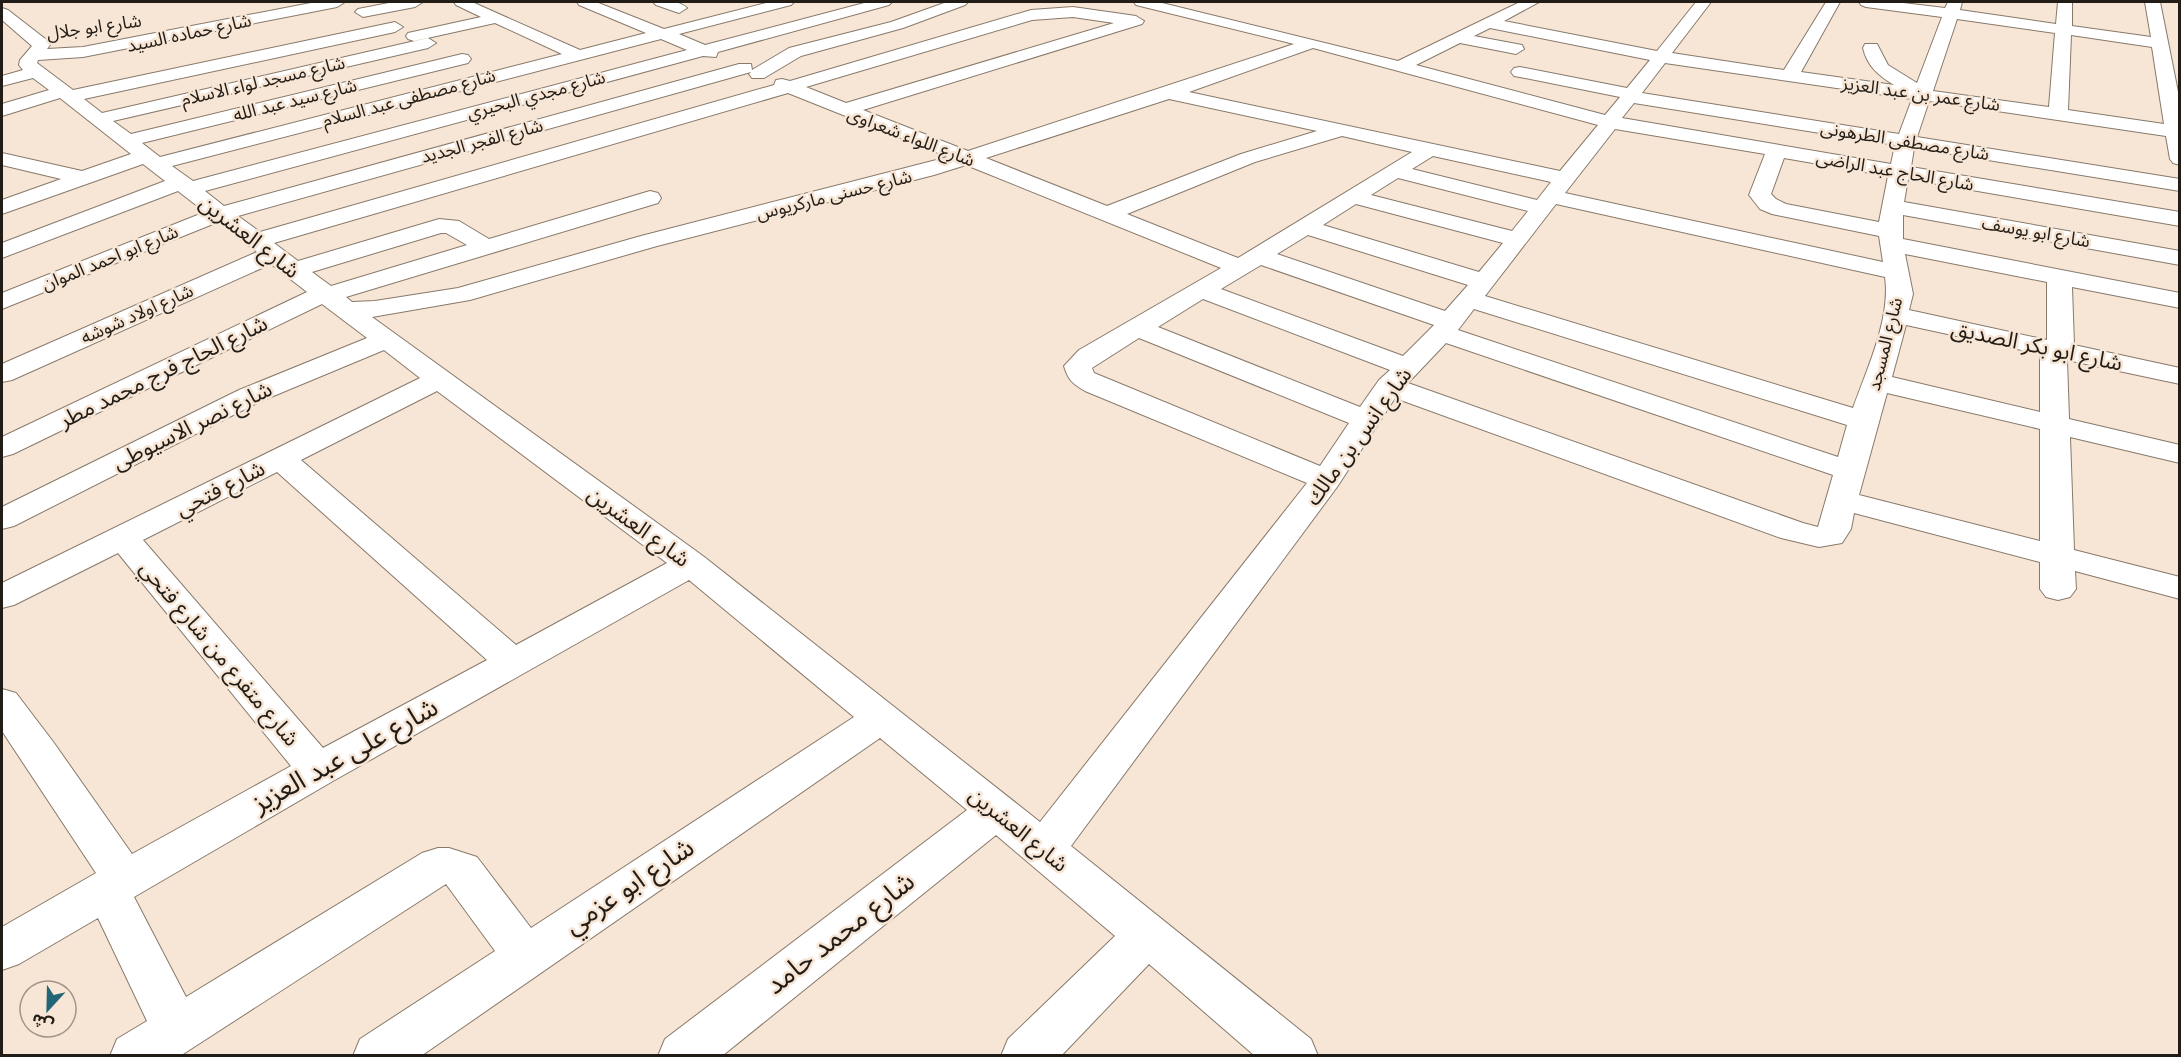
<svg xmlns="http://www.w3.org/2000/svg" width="2181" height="1057" font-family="Figtree,'Noto Sans Arabic',sans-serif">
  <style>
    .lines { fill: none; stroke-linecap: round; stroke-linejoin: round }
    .minor-casing { stroke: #88796a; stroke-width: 2 }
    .minor { fill: #fff; fill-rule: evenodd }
    .labels { text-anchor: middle; stroke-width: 5; stroke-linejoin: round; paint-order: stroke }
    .far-street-label { font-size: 18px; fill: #221c16; stroke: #f7e6d5 }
    .street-label { font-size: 22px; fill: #221c16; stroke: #f7e6d5 }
    .near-street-label { font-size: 27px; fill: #221c16; stroke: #f7e6d5 }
  </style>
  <rect width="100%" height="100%" fill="#f7e6d5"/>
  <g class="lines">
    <g class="minor-casing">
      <g id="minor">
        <path d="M 316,2 L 345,2 L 337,7 L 83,57 L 38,60 L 37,63 L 73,90 L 395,22 L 403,27 L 395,32 L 84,99 L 102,113 L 428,38 L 436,43 L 428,48 L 113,121 L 131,134 L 462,54 L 468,55 L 471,59 L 468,63 L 142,143 L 160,157 L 562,54 L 495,23 L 414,41 L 408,39 L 406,36 L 408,33 L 481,17 L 456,5 L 454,2 L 472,2 L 580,50 L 646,33 L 579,5 L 577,2 L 596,2 L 664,29 L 770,2 L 794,2 L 791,5 L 679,34 L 705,45 L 868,2 L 892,2 L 889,5 L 718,52 L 716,57 L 703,56 L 205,191 L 224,206 L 739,64 L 751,64 L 752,70 L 789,48 L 891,22 L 947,2 L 968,2 L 965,5 L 903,28 L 801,56 L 764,78 L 752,78 L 749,74 L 751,72 L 238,216 L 260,232 L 774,85 L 776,80 L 782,79 L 790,81 L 1031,10 L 1073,7 L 1136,16 L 1144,21 L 1142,24 L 863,110 L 968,151 L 1294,44 L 1136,5 L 1134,2 L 1158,2 L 1398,61 L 1520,2 L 1539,2 L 1504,21 L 1657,51 L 1696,2 L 1711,2 L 1672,53 L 1784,70 L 1826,2 L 1840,2 L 1801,72 L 1894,85 C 1879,76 1867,66 1863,48 L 1865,44 L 1877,44 L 1888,65 L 1917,83 L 1942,17 L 1866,7 L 1861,5 L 1859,2 L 1895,2 L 1945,8 L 1948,2 L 1962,2 L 1960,10 L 2056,24 L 2058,2 L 2072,2 L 2072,26 L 2151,37 L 2145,2 L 2160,2 L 2180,102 L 2180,165 L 2173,163 L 2170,159 L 2166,136 L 1929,101 L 1917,137 L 2180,179 L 2180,191 L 1914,148 L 1911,167 L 2180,212 L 2180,226 L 1908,179 L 1904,202 L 2180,251 L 2180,265 L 1903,215 L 1903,239 L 2180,293 L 2180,308 L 2072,287 L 2074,345 L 2180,368 L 2180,384 L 2067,360 L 2069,419 L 2180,445 L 2180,463 L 2070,437 L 2074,550 L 2180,577 L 2180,599 L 2075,571 L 2076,589 L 2070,597 L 2058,600 L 2046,597 L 2040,589 L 2040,562 L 1854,513 L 1851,529 L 1842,543 L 1819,547 L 1781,538 L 1395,398 L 1337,487 L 1071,846 L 1311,1039 L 1318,1056 L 1255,1056 L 1149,964 L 1061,1056 L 1001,1056 L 1008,1039 L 1115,936 L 996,835 L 722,1056 L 658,1056 L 665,1039 L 967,810 L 880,738 L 421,1056 L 353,1056 L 360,1039 L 495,951 L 446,884 L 180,1056 L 110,1056 L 117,1039 L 147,1021 L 98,918 L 19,964 L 2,970 L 2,927 L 96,873 L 2,731 L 2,689 L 16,693 L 54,743 L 132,854 L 291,766 L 118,553 L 14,605 L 2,608 L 2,583 L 420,378 L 384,350 L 259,402 L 14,526 L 2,529 L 2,507 L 239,390 L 367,338 L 322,304 L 13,454 L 2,457 L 2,437 L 307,292 L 271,264 L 12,380 L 2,382 L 2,364 L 257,252 L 218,222 L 2,309 L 2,293 L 205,212 L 178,191 L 2,258 L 2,243 L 165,181 L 143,164 L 2,214 L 2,200 L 61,179 L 2,165 L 2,153 L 82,171 L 131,154 L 60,98 L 2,116 L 2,104 L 49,90 L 33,78 L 2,86 L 2,76 L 23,70 L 19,65 L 20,60 L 32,46 L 2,20 L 2,8 L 8,10 L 48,41 L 50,45 L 47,49 L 83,47 ZM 1073,17 L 1114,23 L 846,103 L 806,87 L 1032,20 ZM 1957,19 L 2055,33 L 2049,107 L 1933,91 ZM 1490,28 L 1650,60 L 1627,88 L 1520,67 L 1514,68 L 1511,72 L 1514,76 L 1520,77 L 1620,97 L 1605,115 L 1416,65 L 1460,43 L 1516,54 L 1524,49 L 1522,45 L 1474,36 ZM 2071,35 L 2152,47 L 2164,124 L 2068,110 ZM 661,39 L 687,50 L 193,181 L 172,166 ZM 1313,48 L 1598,125 L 1560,171 L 1189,92 ZM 1665,63 L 1912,99 L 1899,134 L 1642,93 ZM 788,93 L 948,157 L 641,236 L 458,288 L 375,301 L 352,302 L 346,297 L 658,203 L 661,198 L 658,193 L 650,191 L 489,239 L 459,221 L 439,219 L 298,261 L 274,243 ZM 1169,99 L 1317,131 L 1241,154 L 1107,206 L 986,158 ZM 1634,103 L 1895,145 L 1891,164 L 1622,118 ZM 1615,129 L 1765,154 L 1749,195 L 1760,209 L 1772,214 L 1879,236 L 1883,262 L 1565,193 ZM 1342,136 L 1412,152 L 1238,258 L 1127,214 L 1255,162 ZM 1433,156 L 1551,182 L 1537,200 L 1412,169 ZM 1784,158 L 1888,176 L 1879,222 L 1786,204 L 1776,199 L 1771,194 ZM 966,165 L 1221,268 L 1079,350 L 1064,366 C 1068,380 1073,384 1085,391 L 1307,483 L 1040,822 L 703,556 L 372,317 L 470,300 L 657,246 L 934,175 ZM 1398,178 L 1528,211 L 1512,231 L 1371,195 ZM 1356,204 L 1503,243 L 1479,272 L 1323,225 ZM 1556,204 L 1885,277 C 1891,318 1867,369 1853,408 L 1485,296 ZM 441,233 L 446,233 L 467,245 L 331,286 L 312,272 ZM 1308,235 L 1468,285 L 1445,311 L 1277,254 ZM 1905,254 L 2047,282 L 2047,340 L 1909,310 L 1913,294 ZM 1261,265 L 1434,325 L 1403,356 L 1221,289 ZM 1203,299 L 1390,370 L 1379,380 L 1360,407 L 1158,327 ZM 1474,309 L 1847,425 L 1838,457 L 1458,330 ZM 1906,325 L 2040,354 L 2040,412 L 1892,377 ZM 1139,338 L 1349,423 L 1320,466 L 1094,373 L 1092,368 ZM 1446,343 L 1833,475 L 1818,527 L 1803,523 L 1408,383 ZM 437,391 L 667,563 L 516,645 L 301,460 ZM 1887,393 L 2040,429 L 2040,541 L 1859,495 ZM 277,472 L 487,660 L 323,748 L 143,540 ZM 689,580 L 854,717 L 531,928 L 477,857 L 449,848 L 438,848 L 422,853 L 186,997 L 134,897 L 333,781 Z"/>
        <path d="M 394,2 L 423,2 L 415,7 L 363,17 L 355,12 L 358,9 Z"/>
        <path d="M 653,2 C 664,1 679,0 687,8 L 679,13 L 656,5 Z"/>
      </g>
    </g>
    <use href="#minor" class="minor"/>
  </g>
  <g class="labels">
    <g class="far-street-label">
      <text transform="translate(94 27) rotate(-8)" y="6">شارع ابو جلال</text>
      <text transform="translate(189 33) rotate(-12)" y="6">شارع حماده السيد</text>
      <text transform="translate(263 81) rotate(-13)" y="6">شارع مسجد لواء الاسلام</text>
      <text transform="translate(1921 94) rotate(8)" y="6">شارع عمر بن عبد العزيز</text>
      <text transform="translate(536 95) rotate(-15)" y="6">شارع مجدي البحيري</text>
      <text transform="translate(409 98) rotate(-15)" y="6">شارع مصطفى عبد السلام</text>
      <text transform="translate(295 100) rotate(-14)" y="6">شارع سيد عبد الله</text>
      <text transform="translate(911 137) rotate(21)" y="6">شارع اللواء شعراوى</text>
      <text transform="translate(482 141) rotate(-15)" y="6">شارع الفجر الجديد</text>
      <text transform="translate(1905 141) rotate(9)" y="6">شارع مصطفى الطرهونى</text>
      <text transform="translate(1895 171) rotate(10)" y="6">شارع الحاج عبد الراضى</text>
      <text transform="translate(834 195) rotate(-14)" y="6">شارع حسنى ماركريوس</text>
      <text transform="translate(2036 232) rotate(10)" y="6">شارع ابو يوسف</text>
      <text transform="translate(110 258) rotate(-22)" y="6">شارع ابو احمد الموان</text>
      <text transform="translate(137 314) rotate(-24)" y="6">شارع اولاد شوشه</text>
      <text transform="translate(1885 344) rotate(-76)" y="6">شارع المسجد</text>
    </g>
    <g class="street-label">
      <text transform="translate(250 236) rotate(38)" y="8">شارع العشرين</text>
      <text transform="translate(2037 345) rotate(12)" y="8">شارع ابو بكر الصديق</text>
      <text transform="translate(163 371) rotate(-26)" y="8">شارع الحاج فرج محمد مطر</text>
      <text transform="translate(192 425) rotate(-26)" y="8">شارع نصر الاسيوطى</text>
      <text transform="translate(1358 436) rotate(-54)" y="8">شارع انس بن مالك</text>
      <text transform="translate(220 488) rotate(-27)" y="8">شارع فتحي</text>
      <text transform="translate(639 526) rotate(36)" y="8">شارع العشرين</text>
      <text transform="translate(220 653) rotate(50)" y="8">شارع متفرع من شارع فتحي</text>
      <text transform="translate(1019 829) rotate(39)" y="8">شارع العشرين</text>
    </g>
    <g class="near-street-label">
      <text transform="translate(345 755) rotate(-29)" y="9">شارع على عبد العزيز</text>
      <text transform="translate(629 886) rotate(-34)" y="9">شارع ابو عزمي</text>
      <text transform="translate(840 933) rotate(-38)" y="9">شارع محمد حامد</text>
    </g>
  </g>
  <rect width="2181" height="1057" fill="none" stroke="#221c16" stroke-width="6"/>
  <g transform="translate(48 1009) rotate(202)"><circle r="28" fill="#f7e6d5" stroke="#a29589" stroke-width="1.5"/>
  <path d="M0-4.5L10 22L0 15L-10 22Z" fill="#226577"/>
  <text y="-9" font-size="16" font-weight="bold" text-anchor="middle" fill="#221c16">ش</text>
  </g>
</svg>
